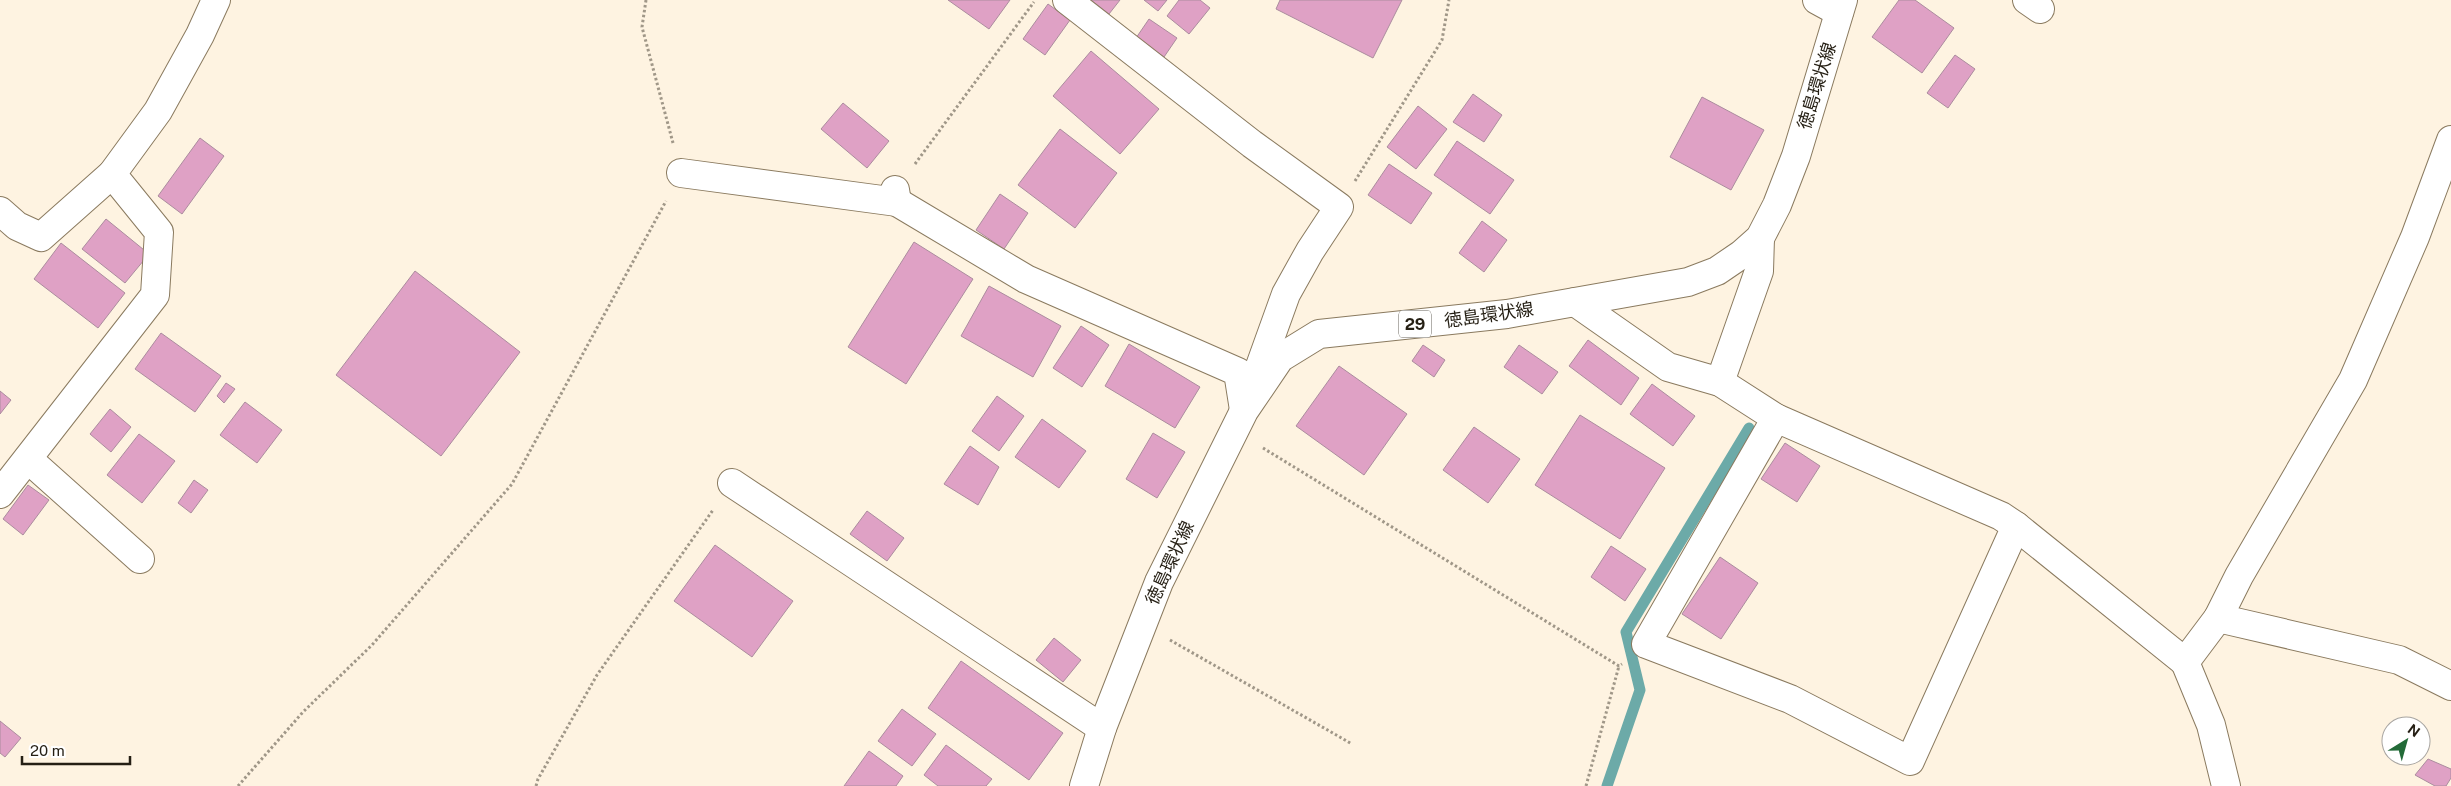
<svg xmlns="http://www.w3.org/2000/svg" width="2451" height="786" font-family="'Public Sans','Noto Sans JP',sans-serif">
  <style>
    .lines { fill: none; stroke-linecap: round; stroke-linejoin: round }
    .stream { stroke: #6caaa8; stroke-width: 11 }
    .building { fill: #dfa1c5; stroke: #ab8c9e }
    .minor-casing { stroke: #8a7a5f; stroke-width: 30 }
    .major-casing { stroke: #8a7a5f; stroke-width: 30 }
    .path { stroke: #a09788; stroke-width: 3; stroke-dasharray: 2.5 2.5; stroke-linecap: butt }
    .minor { stroke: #fff; stroke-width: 28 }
    .major { stroke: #fff; stroke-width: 28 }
    .labels { text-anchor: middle; stroke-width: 4; stroke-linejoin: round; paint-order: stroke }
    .shield { fill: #fff; stroke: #66625a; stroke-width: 1 }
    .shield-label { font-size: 16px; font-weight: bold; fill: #251f14 }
    .street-label { font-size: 18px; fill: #251f14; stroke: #fff }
  </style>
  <rect width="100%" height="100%" fill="#fef3e1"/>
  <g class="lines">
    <path class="stream" d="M 1607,786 L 1640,690 L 1626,632 L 1749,428"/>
  </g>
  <g class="building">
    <path d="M 948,0 L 1010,0 L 989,29 Z"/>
    <path d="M 1091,0 L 1120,0 L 1109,14 Z"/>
    <path d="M 1144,0 L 1167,0 L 1158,11 Z"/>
    <path d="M 1179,0 L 1200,0 L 1210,8 L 1189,34 L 1167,16 Z"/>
    <path d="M 1280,0 L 1402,0 L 1373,58 L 1276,9 Z"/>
    <path d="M 1899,0 L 1915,0 L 1954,28 L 1922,73 L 1872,37 Z"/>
    <path d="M 1048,4 L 1070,20 L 1045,55 L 1023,39 Z"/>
    <path d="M 1149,19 L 1177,38 L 1164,57 L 1136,38 Z"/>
    <path d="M 1091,51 L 1159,109 L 1120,154 L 1053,96 Z"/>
    <path d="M 1955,55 L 1975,69 L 1948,108 L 1927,93 Z"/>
    <path d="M 1473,94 L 1502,115 L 1484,142 L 1453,122 Z"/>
    <path d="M 1702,97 L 1764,130 L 1731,190 L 1670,157 Z"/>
    <path d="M 843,103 L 889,141 L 867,168 L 821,129 Z"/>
    <path d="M 1418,106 L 1447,129 L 1416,169 L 1387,147 Z"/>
    <path d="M 1060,129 L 1117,173 L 1075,228 L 1018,185 Z"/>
    <path d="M 200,138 L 224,156 L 182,214 L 158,196 Z"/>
    <path d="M 1457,141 L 1514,180 L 1490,214 L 1434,175 Z"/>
    <path d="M 1389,164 L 1432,193 L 1411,224 L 1368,195 Z"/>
    <path d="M 1000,194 L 1028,213 L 1004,249 L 976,230 Z"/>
    <path d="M 106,219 L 149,254 L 125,283 L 82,249 Z"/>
    <path d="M 1482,221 L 1507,240 L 1484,272 L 1459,253 Z"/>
    <path d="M 914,242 L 973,279 L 906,384 L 848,347 Z"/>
    <path d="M 61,243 L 125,293 L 98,328 L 34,279 Z"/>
    <path d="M 415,271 L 520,352 L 441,456 L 336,375 Z"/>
    <path d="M 989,286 L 1061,326 L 1033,377 L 961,336 Z"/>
    <path d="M 1081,326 L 1109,345 L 1082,387 L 1053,368 Z"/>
    <path d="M 161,333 L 221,376 L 195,412 L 135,369 Z"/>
    <path d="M 1588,340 L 1639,378 L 1621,405 L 1569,366 Z"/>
    <path d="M 1129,344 L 1200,387 L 1175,428 L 1105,386 Z"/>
    <path d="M 1423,345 L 1445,360 L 1434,377 L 1412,361 Z"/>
    <path d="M 1519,345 L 1558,372 L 1542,394 L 1504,367 Z"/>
    <path d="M 1339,366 L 1407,414 L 1364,475 L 1296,426 Z"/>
    <path d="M 226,383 L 235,389 L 224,403 L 217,396 Z"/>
    <path d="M 1652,384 L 1695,416 L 1673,446 L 1630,414 Z"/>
    <path d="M 0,391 L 11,400 L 0,414 Z"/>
    <path d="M 997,396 L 1024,416 L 999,451 L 972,431 Z"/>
    <path d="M 245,402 L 282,430 L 257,463 L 220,435 Z"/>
    <path d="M 110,409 L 131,427 L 111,452 L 90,434 Z"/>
    <path d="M 1580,415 L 1665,468 L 1620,539 L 1535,485 Z"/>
    <path d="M 1042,419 L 1086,451 L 1059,488 L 1015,457 Z"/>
    <path d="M 1474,427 L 1520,459 L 1488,503 L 1443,470 Z"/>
    <path d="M 1153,433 L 1185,452 L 1157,498 L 1126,479 Z"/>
    <path d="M 139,434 L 175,461 L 142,503 L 107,475 Z"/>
    <path d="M 1785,443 L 1820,466 L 1797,502 L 1761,479 Z"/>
    <path d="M 970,446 L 999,467 L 978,505 L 944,484 Z"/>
    <path d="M 194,480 L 208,490 L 191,513 L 178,503 Z"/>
    <path d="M 28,485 L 49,500 L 23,535 L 3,519 Z"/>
    <path d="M 867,511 L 904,538 L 887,561 L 850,534 Z"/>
    <path d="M 715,545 L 793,601 L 752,657 L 674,601 Z"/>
    <path d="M 1611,546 L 1646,569 L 1625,601 L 1591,577 Z"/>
    <path d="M 1720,557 L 1758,583 L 1721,639 L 1682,614 Z"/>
    <path d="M 1054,638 L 1081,660 L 1063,682 L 1036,660 Z"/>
    <path d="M 961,661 L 1063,733 L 1029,780 L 928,708 Z"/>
    <path d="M 902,709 L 936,734 L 912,766 L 878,741 Z"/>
    <path d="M 0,721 L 21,738 L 5,757 L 0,753 Z"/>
    <path d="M 946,745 L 992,779 L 986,786 L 938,786 L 924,775 Z"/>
    <path d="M 869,751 L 903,776 L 896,786 L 844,786 Z"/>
    <path d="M 2428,759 L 2451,769 L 2451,778 L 2446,786 L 2435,786 L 2415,775 Z"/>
  </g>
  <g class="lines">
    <g class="minor-casing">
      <g id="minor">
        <path d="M 1067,0 L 1252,144 L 1339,207 L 1310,251 L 1286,294 L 1250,394"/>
        <path d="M 1817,0 L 1839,12"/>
        <path d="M 2027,0 L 2040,9"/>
        <path d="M 681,173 L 897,202 L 895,190"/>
        <path d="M 897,202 L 1026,279 L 1238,372 L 1244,410"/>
        <path d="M 0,211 L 17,226 L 41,237 L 112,174"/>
        <path d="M 1575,302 L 1668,367 L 1720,382 L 1776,418 L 2001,516 L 2016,526 L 2185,662 L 2218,618 L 2239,576 L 2353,380 L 2415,237 L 2451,140"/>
        <path d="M 1720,382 L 1759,271 L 1760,238"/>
        <path d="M 1776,418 L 1646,644 L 1790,699 L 1910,761 L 2016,526"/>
        <path d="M 28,459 L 140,559"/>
        <path d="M 732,483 L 1102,728"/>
        <path d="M 0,494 L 155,295 L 159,232 L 112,174 L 158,111 L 200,35 L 216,0"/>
        <path d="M 2218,618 L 2399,660 L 2451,686"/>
        <path d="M 2185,662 L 2211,725 L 2226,786"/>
      </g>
    </g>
    <g class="major-casing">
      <path id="major" d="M 1084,786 L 1102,728 L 1159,582 L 1244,411 L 1280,358 L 1319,334 L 1507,314 L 1688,282 L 1717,271 L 1742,254 L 1760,238 L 1777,205 L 1796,156 L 1843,0"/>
    </g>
    <g class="path">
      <path d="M 646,0 L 642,27 L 673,143"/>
      <path d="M 915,164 L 1034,2"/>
      <path d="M 1355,181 L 1442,40 L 1449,0"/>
      <path d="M 1263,448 L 1619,666 L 1622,664"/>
      <path d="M 1170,640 L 1352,744"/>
      <path d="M 238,786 L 303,712 L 372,645 L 512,484 L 666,201"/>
      <path d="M 536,786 L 538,779 L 597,675 L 713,510"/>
      <path d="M 1586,786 L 1619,666"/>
    </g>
    <use href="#minor" class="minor"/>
    <use href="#major" class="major"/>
  </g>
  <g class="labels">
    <rect class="shield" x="1399" y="310.5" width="32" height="27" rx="4"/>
    <g class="shield-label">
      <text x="1415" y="330">29</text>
    </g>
    <g class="street-label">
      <text transform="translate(1817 86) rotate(-73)" y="6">徳島環状線</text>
      <text transform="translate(1489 315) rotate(-8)" y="6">徳島環状線</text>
      <text transform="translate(1170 563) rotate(-65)" y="6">徳島環状線</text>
    </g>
  </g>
  <g transform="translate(2406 741) rotate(37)"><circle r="24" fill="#ffffff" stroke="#a8a5a1"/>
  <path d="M0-4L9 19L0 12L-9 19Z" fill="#236b38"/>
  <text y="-8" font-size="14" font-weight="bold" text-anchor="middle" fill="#251f14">N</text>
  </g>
  <path d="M22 756v8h108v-8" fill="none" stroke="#251f14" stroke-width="2.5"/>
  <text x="30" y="756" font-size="15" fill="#251f14" stroke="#ffffff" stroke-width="4" paint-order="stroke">20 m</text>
</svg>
